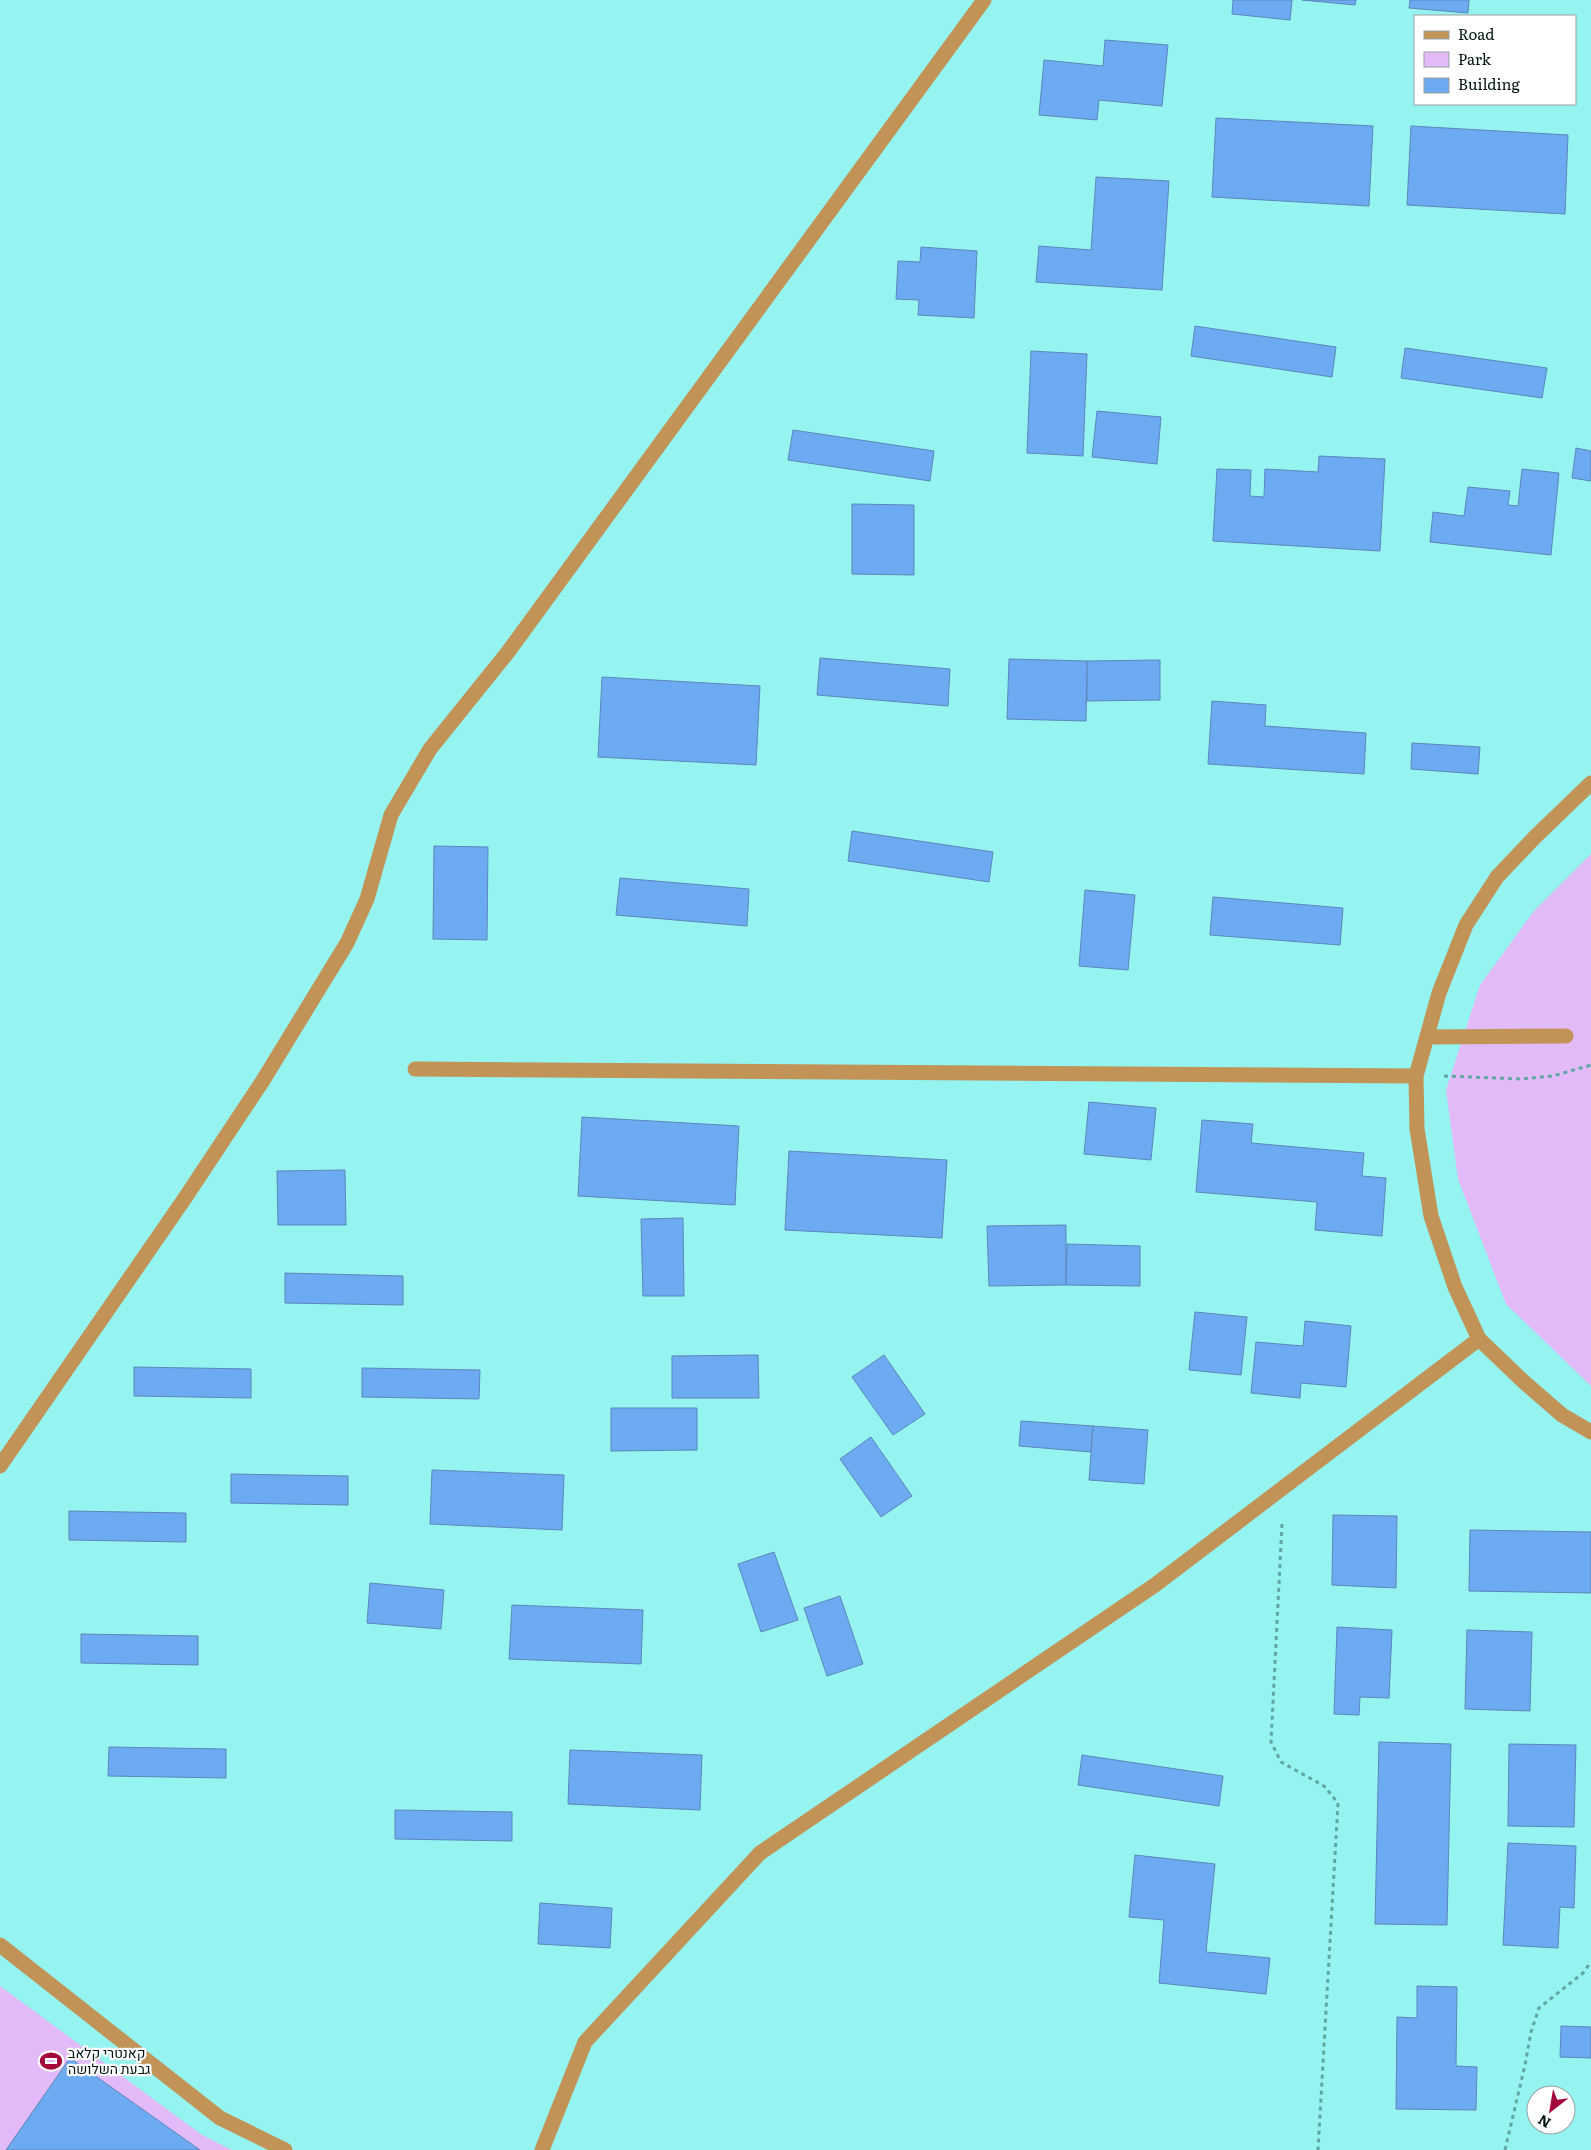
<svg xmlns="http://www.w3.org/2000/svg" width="1591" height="2150" font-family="Literata,Heebo,serif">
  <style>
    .green { fill: #e2baf8 }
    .building { fill: #6caaf1; stroke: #5d87b9 }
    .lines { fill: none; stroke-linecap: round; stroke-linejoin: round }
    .path { stroke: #62a6a4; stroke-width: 3; stroke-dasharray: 4 4; stroke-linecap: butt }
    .minor { stroke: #c19357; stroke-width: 15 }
    .labels { text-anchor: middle; stroke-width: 4.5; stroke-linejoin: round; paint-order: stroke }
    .poi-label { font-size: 14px; fill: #011413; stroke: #fff; text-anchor: start }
  </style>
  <rect width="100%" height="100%" fill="#95f3f0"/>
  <g class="green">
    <path d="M 1591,854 L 1591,1386 L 1506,1304 L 1458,1179 L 1446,1090 L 1480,985 L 1534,911 Z"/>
    <path d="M 0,1986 L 202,2135 L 232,2150 L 0,2150 Z"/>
  </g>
  <g class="building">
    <path d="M 1233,0 L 1292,0 L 1290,20 L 1232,14 Z"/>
    <path d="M 1302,0 L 1356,0 L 1355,5 Z"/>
    <path d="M 1410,0 L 1469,0 L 1468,13 L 1409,8 Z"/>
    <path d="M 1105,40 L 1168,45 L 1162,106 L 1099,100 L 1097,120 L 1039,115 L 1044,60 L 1103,66 Z"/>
    <path d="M 1216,118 L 1373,126 L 1369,206 L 1212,197 Z"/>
    <path d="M 1411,126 L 1568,135 L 1565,214 L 1407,205 Z"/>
    <path d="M 1096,177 L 1169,181 L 1162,290 L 1036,282 L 1039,246 L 1091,250 Z"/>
    <path d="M 921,247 L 977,251 L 974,318 L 918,315 L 919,300 L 896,299 L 898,261 L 920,262 Z"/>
    <path d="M 1195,326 L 1336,347 L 1332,377 L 1191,356 Z"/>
    <path d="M 1405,348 L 1547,368 L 1542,398 L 1401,378 Z"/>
    <path d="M 1031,351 L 1087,354 L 1083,456 L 1027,453 Z"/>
    <path d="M 1097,411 L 1161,417 L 1157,464 L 1092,457 Z"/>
    <path d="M 793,430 L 934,451 L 930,481 L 788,460 Z"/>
    <path d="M 1576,448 L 1591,451 L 1591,481 L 1572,478 Z"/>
    <path d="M 1319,456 L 1385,459 L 1380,551 L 1213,541 L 1217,469 L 1251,470 L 1250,496 L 1264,497 L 1265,469 L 1318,472 Z"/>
    <path d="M 1522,469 L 1559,473 L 1551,555 L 1430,542 L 1433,512 L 1464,516 L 1468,487 L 1510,491 L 1508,505 L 1518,506 Z"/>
    <path d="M 852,504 L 914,505 L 914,575 L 852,574 Z"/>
    <path d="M 820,658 L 950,669 L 948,706 L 817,695 Z"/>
    <path d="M 1009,659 L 1087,661 L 1086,721 L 1007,719 Z"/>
    <path d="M 1160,660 L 1160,700 L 1087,701 L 1087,661 Z"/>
    <path d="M 602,677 L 760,686 L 756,765 L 598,757 Z"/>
    <path d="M 1212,701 L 1266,705 L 1265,726 L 1366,733 L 1364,774 L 1208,764 Z"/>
    <path d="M 1412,743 L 1480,747 L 1478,774 L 1411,769 Z"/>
    <path d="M 852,831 L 993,852 L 989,882 L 848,861 Z"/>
    <path d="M 434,846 L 488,847 L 487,940 L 433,939 Z"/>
    <path d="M 620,878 L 749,889 L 747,926 L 616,915 Z"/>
    <path d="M 1085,890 L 1135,895 L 1128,970 L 1079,966 Z"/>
    <path d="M 1213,897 L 1343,908 L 1340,945 L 1210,935 Z"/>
    <path d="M 1089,1102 L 1156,1108 L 1151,1160 L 1084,1154 Z"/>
    <path d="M 582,1117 L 739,1126 L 735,1205 L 578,1196 Z"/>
    <path d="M 1202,1120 L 1253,1124 L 1251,1143 L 1364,1153 L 1362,1176 L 1386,1178 L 1382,1236 L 1315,1230 L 1317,1202 L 1196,1192 Z"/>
    <path d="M 789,1151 L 947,1160 L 942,1238 L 785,1230 Z"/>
    <path d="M 345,1170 L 346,1225 L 278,1225 L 277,1171 Z"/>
    <path d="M 683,1218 L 684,1296 L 643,1296 L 641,1219 Z"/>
    <path d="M 1066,1225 L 1066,1285 L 989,1286 L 987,1226 Z"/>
    <path d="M 1067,1244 L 1140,1246 L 1140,1286 L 1066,1285 Z"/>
    <path d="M 285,1273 L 403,1276 L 403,1305 L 285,1303 Z"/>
    <path d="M 1195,1312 L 1247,1317 L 1241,1375 L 1189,1370 Z"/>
    <path d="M 1305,1321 L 1351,1326 L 1346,1387 L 1301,1383 L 1300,1398 L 1251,1393 L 1256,1342 L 1303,1346 Z"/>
    <path d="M 758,1355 L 759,1398 L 672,1398 L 672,1356 Z"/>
    <path d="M 884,1355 L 925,1414 L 893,1435 L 852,1377 Z"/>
    <path d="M 134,1367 L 251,1369 L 251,1398 L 134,1396 Z"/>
    <path d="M 362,1368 L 480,1370 L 479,1399 L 362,1397 Z"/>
    <path d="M 611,1408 L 697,1408 L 697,1450 L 611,1451 Z"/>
    <path d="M 1021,1421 L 1093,1426 L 1091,1452 L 1019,1446 Z"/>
    <path d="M 1093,1426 L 1148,1430 L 1144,1484 L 1089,1480 Z"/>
    <path d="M 871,1437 L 912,1496 L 881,1517 L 840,1459 Z"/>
    <path d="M 432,1470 L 564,1475 L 562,1530 L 430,1524 Z"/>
    <path d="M 231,1474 L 348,1476 L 348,1505 L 231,1503 Z"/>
    <path d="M 69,1511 L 186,1513 L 186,1542 L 69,1540 Z"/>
    <path d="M 1333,1515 L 1397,1516 L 1396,1588 L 1332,1585 Z"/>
    <path d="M 1470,1530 L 1591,1532 L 1591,1593 L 1469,1591 Z"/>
    <path d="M 774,1552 L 798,1620 L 761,1632 L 738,1564 Z"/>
    <path d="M 370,1583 L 444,1590 L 441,1629 L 367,1623 Z"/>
    <path d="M 840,1596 L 863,1664 L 827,1676 L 804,1608 Z"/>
    <path d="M 512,1605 L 643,1610 L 641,1664 L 509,1659 Z"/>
    <path d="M 1337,1627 L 1392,1630 L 1389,1698 L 1360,1697 L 1359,1715 L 1334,1714 Z"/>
    <path d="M 1467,1630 L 1532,1632 L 1530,1711 L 1465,1709 Z"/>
    <path d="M 81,1634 L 198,1636 L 198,1665 L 81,1663 Z"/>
    <path d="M 1379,1742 L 1451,1744 L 1447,1925 L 1375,1924 Z"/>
    <path d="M 1509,1744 L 1576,1745 L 1574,1827 L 1508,1826 Z"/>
    <path d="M 109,1747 L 226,1749 L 226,1778 L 108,1776 Z"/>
    <path d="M 570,1750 L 702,1755 L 700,1810 L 568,1804 Z"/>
    <path d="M 1082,1755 L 1223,1776 L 1219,1806 L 1078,1785 Z"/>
    <path d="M 395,1810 L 512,1812 L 512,1841 L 395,1839 Z"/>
    <path d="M 1508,1843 L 1576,1846 L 1574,1908 L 1560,1907 L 1558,1948 L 1503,1945 Z"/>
    <path d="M 1135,1855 L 1215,1864 L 1206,1952 L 1270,1958 L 1266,1994 L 1159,1983 L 1164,1920 L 1129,1917 Z"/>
    <path d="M 540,1903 L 612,1908 L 610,1948 L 538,1944 Z"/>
    <path d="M 1417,1986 L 1457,1987 L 1456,2066 L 1477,2067 L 1476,2110 L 1396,2109 L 1397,2017 L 1417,2018 Z"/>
    <path d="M 1561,2026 L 1591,2027 L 1591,2058 L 1560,2057 Z"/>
    <path d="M 70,2058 L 200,2150 L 6,2150 Z"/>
  </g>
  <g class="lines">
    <g class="path">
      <path d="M 1444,1076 L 1521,1079 L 1553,1076 L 1591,1065"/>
      <path d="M 1282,1524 L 1271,1742 L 1281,1762 L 1324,1786 L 1338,1803 L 1318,2150"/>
      <path d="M 1505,2150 L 1525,2065 L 1531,2032 L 1539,2008 L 1583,1973 L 1591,1962"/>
    </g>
    <g class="minor">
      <path d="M 1591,783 L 1535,837 L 1497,877 L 1466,925 L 1439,993 L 1416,1076 L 1417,1129 L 1431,1216 L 1455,1287 L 1479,1339 L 1524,1382 L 1562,1415 L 1591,1432"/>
      <path d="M 1427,1037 L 1566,1036"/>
      <path d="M 415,1069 L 1416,1076"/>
      <path d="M 0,1466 L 185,1198 L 262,1082 L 347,943 L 367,899 L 391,815 L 430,749 L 508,652 L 984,0"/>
      <path d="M 0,1945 L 220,2118 L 285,2150"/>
      <path d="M 542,2150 L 585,2042 L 760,1853 L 1155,1585 L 1479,1339"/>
    </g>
  </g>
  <defs>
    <g id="stadium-bare" transform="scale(1.725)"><path d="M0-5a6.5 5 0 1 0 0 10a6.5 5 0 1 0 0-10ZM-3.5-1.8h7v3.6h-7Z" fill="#a4083a" stroke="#fff" stroke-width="2.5" paint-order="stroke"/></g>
  </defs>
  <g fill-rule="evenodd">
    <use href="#stadium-bare" x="51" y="2061"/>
  </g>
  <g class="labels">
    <g class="poi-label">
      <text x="68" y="2058">קאנטרי קלאב<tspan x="68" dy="16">גבעת השלושה</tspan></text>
    </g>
  </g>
  <rect x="1414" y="15" width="162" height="90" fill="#ffffff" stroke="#99a1a1"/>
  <rect x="1424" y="31" width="25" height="8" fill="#c19357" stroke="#99a1a1"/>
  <text x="1458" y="40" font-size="15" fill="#011413">Road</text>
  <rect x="1424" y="52" width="25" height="15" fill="#e2baf8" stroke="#99a1a1"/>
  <text x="1458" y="65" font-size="15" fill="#011413">Park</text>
  <rect x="1424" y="78" width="25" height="15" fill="#6caaf1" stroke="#99a1a1"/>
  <text x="1458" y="90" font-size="15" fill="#011413">Building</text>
  <g transform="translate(1551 2110) rotate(211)"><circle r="24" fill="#ffffff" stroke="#99a1a1"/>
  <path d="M0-4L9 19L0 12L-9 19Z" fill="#a4083a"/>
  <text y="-8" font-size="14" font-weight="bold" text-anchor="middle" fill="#011413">N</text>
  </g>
</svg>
